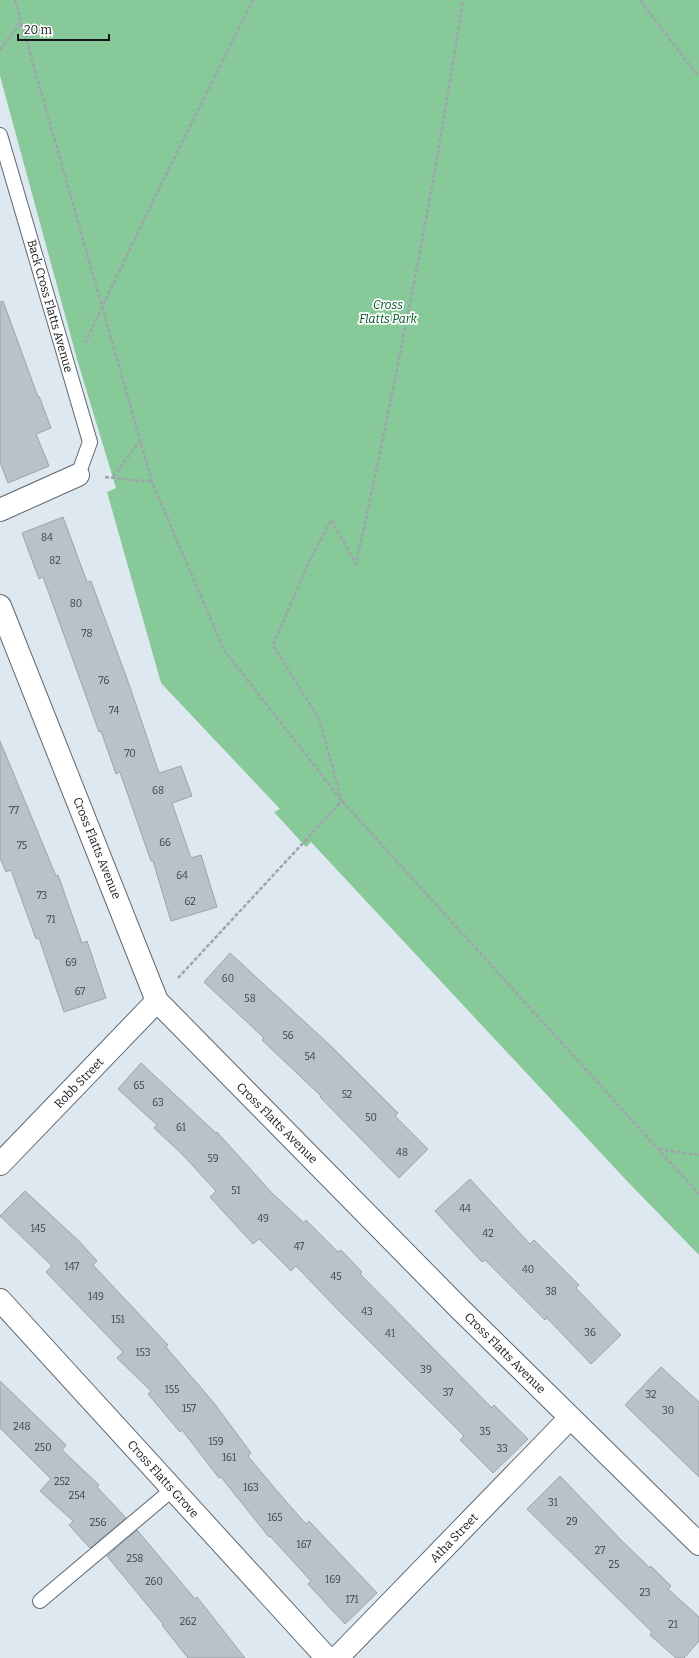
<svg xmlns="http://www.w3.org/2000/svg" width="699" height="1658" font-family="Bitter,serif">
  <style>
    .green { fill: #88c999 }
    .building { fill: #b9c2cb; stroke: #9ba4ac }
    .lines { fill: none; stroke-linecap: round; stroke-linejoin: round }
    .lane-casing { stroke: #606870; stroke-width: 16 }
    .street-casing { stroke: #606870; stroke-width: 24 }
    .path { stroke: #9da5ac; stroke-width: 2.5; stroke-dasharray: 4 2; stroke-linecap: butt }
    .lane { stroke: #fff; stroke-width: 14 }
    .street { stroke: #fff; stroke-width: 22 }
    .labels { text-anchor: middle; stroke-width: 3.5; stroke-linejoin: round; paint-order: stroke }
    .number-label { font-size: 10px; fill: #3c4146 }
    .park-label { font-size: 12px; font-style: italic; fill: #005427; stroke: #fff }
    .street-label { font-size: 12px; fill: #131619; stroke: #fff }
  </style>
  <rect width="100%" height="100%" fill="#dee8f0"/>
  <path class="green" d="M 0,0 L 699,0 L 699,1255 L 627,1181 L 311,842 L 306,847 L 274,812 L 280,809 L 161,683 L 107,492 L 116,488 L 77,359 L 0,76 Z"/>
  <g class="building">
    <path d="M 3,301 L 38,397 L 39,396 L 51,428 L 36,434 L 49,466 L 8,483 L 0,462 L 0,302 Z"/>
    <path d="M 63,517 L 87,582 L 91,581 L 130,687 L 159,773 L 181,766 L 192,796 L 172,803 L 191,858 L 201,855 L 217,907 L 171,921 L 153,861 L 151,861 L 120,772 L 116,774 L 101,731 L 99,732 L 43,577 L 39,579 L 22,533 Z"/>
    <path d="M 0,741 L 56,876 L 58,875 L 82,943 L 87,941 L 106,998 L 64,1012 L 39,938 L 36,939 L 11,870 L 6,872 L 0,858 Z"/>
    <path d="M 230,953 L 333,1048 L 398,1113 L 395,1116 L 428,1149 L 399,1178 L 320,1097 L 321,1096 L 262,1040 L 264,1038 L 204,982 Z"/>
    <path d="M 141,1063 L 216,1133 L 217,1132 L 271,1192 L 304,1223 L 306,1220 L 338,1252 L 341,1250 L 362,1272 L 360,1274 L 492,1408 L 494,1405 L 528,1439 L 493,1473 L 460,1440 L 464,1436 L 342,1314 L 296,1266 L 291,1271 L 259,1239 L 253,1244 L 210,1197 L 216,1191 L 182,1154 L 154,1128 L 157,1125 L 118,1089 Z"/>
    <path d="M 470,1179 L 530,1244 L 534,1240 L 579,1285 L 576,1288 L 621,1335 L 591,1364 L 547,1318 L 545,1320 L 485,1260 L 482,1262 L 435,1211 Z"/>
    <path d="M 25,1191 L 79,1241 L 97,1261 L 93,1265 L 168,1345 L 166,1347 L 214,1403 L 251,1453 L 248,1456 L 277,1491 L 306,1524 L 309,1521 L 377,1593 L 345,1624 L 308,1584 L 311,1581 L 270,1536 L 269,1537 L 221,1477 L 219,1478 L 182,1430 L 180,1432 L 148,1394 L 151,1391 L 117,1358 L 123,1352 L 46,1272 L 52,1266 L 0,1216 Z"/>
    <path d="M 661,1367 L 699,1402 L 699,1477 L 625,1405 Z"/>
    <path d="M 0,1381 L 66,1445 L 62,1450 L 99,1485 L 97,1487 L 126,1518 L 90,1548 L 69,1525 L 73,1521 L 40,1491 L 51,1479 L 0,1428 Z"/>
    <path d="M 560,1476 L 622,1541 L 650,1568 L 651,1566 L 671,1586 L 668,1589 L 699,1617 L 699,1641 L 684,1658 L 676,1658 L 650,1635 L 652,1632 L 527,1509 Z"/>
    <path d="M 137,1530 L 195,1599 L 197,1597 L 245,1658 L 188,1658 L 162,1625 L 163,1624 L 107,1556 Z"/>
  </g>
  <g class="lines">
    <g class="lane-casing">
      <g id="lane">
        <path d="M 0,135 L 90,442 L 78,475"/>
        <path d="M 40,1601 L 173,1489"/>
      </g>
    </g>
    <g class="street-casing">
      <g id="street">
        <path d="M 0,510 L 78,475"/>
        <path d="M 0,606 L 157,1001 L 458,1307 L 699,1544"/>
        <path d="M 0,1164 L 157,1001"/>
        <path d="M 0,1300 L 327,1658"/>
        <path d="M 337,1658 L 570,1418"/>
      </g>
    </g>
    <g class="path">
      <path d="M 15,0 L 152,482 L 224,650 L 342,801 L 699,1194"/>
      <path d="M 640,0 L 694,71 L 699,75"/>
      <path d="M 0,50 L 21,22"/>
      <path d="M 85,343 L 166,174 L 253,0"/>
      <path d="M 105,477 L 152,482"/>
      <path d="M 113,477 L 140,441"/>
      <path d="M 178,978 L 342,801 L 319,719 L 273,645 L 308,564 L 331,520 L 356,564 C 397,377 434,189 463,0"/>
      <path d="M 659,1149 L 699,1155"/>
    </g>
    <use href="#lane" class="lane"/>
    <use href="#street" class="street"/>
  </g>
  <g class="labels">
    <g class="number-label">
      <text x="47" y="541">84</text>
      <text x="55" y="564">82</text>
      <text x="76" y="607">80</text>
      <text x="87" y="637">78</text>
      <text x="104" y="684">76</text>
      <text x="114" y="714">74</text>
      <text x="130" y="757">70</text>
      <text x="158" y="794">68</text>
      <text x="14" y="814">77</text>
      <text x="165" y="846">66</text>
      <text x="22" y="849">75</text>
      <text x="182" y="879">64</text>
      <text x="42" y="899">73</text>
      <text x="190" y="905">62</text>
      <text x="51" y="923">71</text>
      <text x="71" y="966">69</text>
      <text x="228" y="982">60</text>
      <text x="80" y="995">67</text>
      <text x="250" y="1002">58</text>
      <text x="288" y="1039">56</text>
      <text x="310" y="1060">54</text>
      <text x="139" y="1089">65</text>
      <text x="347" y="1098">52</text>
      <text x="158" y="1106">63</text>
      <text x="371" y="1121">50</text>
      <text x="181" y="1131">61</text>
      <text x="402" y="1156">48</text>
      <text x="213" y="1162">59</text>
      <text x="236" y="1194">51</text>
      <text x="465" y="1212">44</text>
      <text x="263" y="1222">49</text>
      <text x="38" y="1232">145</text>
      <text x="488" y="1237">42</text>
      <text x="299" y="1250">47</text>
      <text x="72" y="1270">147</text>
      <text x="528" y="1273">40</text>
      <text x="336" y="1280">45</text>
      <text x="551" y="1295">38</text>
      <text x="96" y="1300">149</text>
      <text x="367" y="1315">43</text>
      <text x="118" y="1323">151</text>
      <text x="590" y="1336">36</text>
      <text x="390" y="1337">41</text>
      <text x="143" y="1356">153</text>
      <text x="426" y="1373">39</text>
      <text x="172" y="1393">155</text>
      <text x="448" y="1396">37</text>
      <text x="651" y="1398">32</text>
      <text x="189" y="1412">157</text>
      <text x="668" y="1414">30</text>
      <text x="22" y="1430">248</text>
      <text x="485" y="1435">35</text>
      <text x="216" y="1445">159</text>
      <text x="43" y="1451">250</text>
      <text x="502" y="1452">33</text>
      <text x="229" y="1461">161</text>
      <text x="62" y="1485">252</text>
      <text x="251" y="1491">163</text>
      <text x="77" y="1499">254</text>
      <text x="553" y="1506">31</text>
      <text x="275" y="1521">165</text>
      <text x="572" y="1525">29</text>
      <text x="98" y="1526">256</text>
      <text x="304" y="1548">167</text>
      <text x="600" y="1554">27</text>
      <text x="135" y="1562">258</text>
      <text x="614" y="1568">25</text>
      <text x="333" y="1583">169</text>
      <text x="154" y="1585">260</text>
      <text x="645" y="1596">23</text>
      <text x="352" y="1603">171</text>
      <text x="188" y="1625">262</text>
      <text x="673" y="1628">21</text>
    </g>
    <g class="park-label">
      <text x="388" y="309">Cross<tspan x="388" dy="14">Flatts Park</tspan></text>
    </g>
    <g class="street-label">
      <text transform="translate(50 306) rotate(74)" y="4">Back Cross Flatts Avenue</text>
      <text transform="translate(97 848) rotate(68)" y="4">Cross Flatts Avenue</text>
      <text transform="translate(79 1083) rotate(-46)" y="4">Robb Street</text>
      <text transform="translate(277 1123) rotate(45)" y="4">Cross Flatts Avenue</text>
      <text transform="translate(505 1353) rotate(45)" y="4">Cross Flatts Avenue</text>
      <text transform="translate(163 1479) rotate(48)" y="4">Cross Flatts Grove</text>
      <text transform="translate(454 1538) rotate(-46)" y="4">Atha Street</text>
    </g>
  </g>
  <path d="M18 34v6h91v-6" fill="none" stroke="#131619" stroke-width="2"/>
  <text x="24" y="34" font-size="12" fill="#131619" stroke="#ffffff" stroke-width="3" paint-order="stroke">20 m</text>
</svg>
